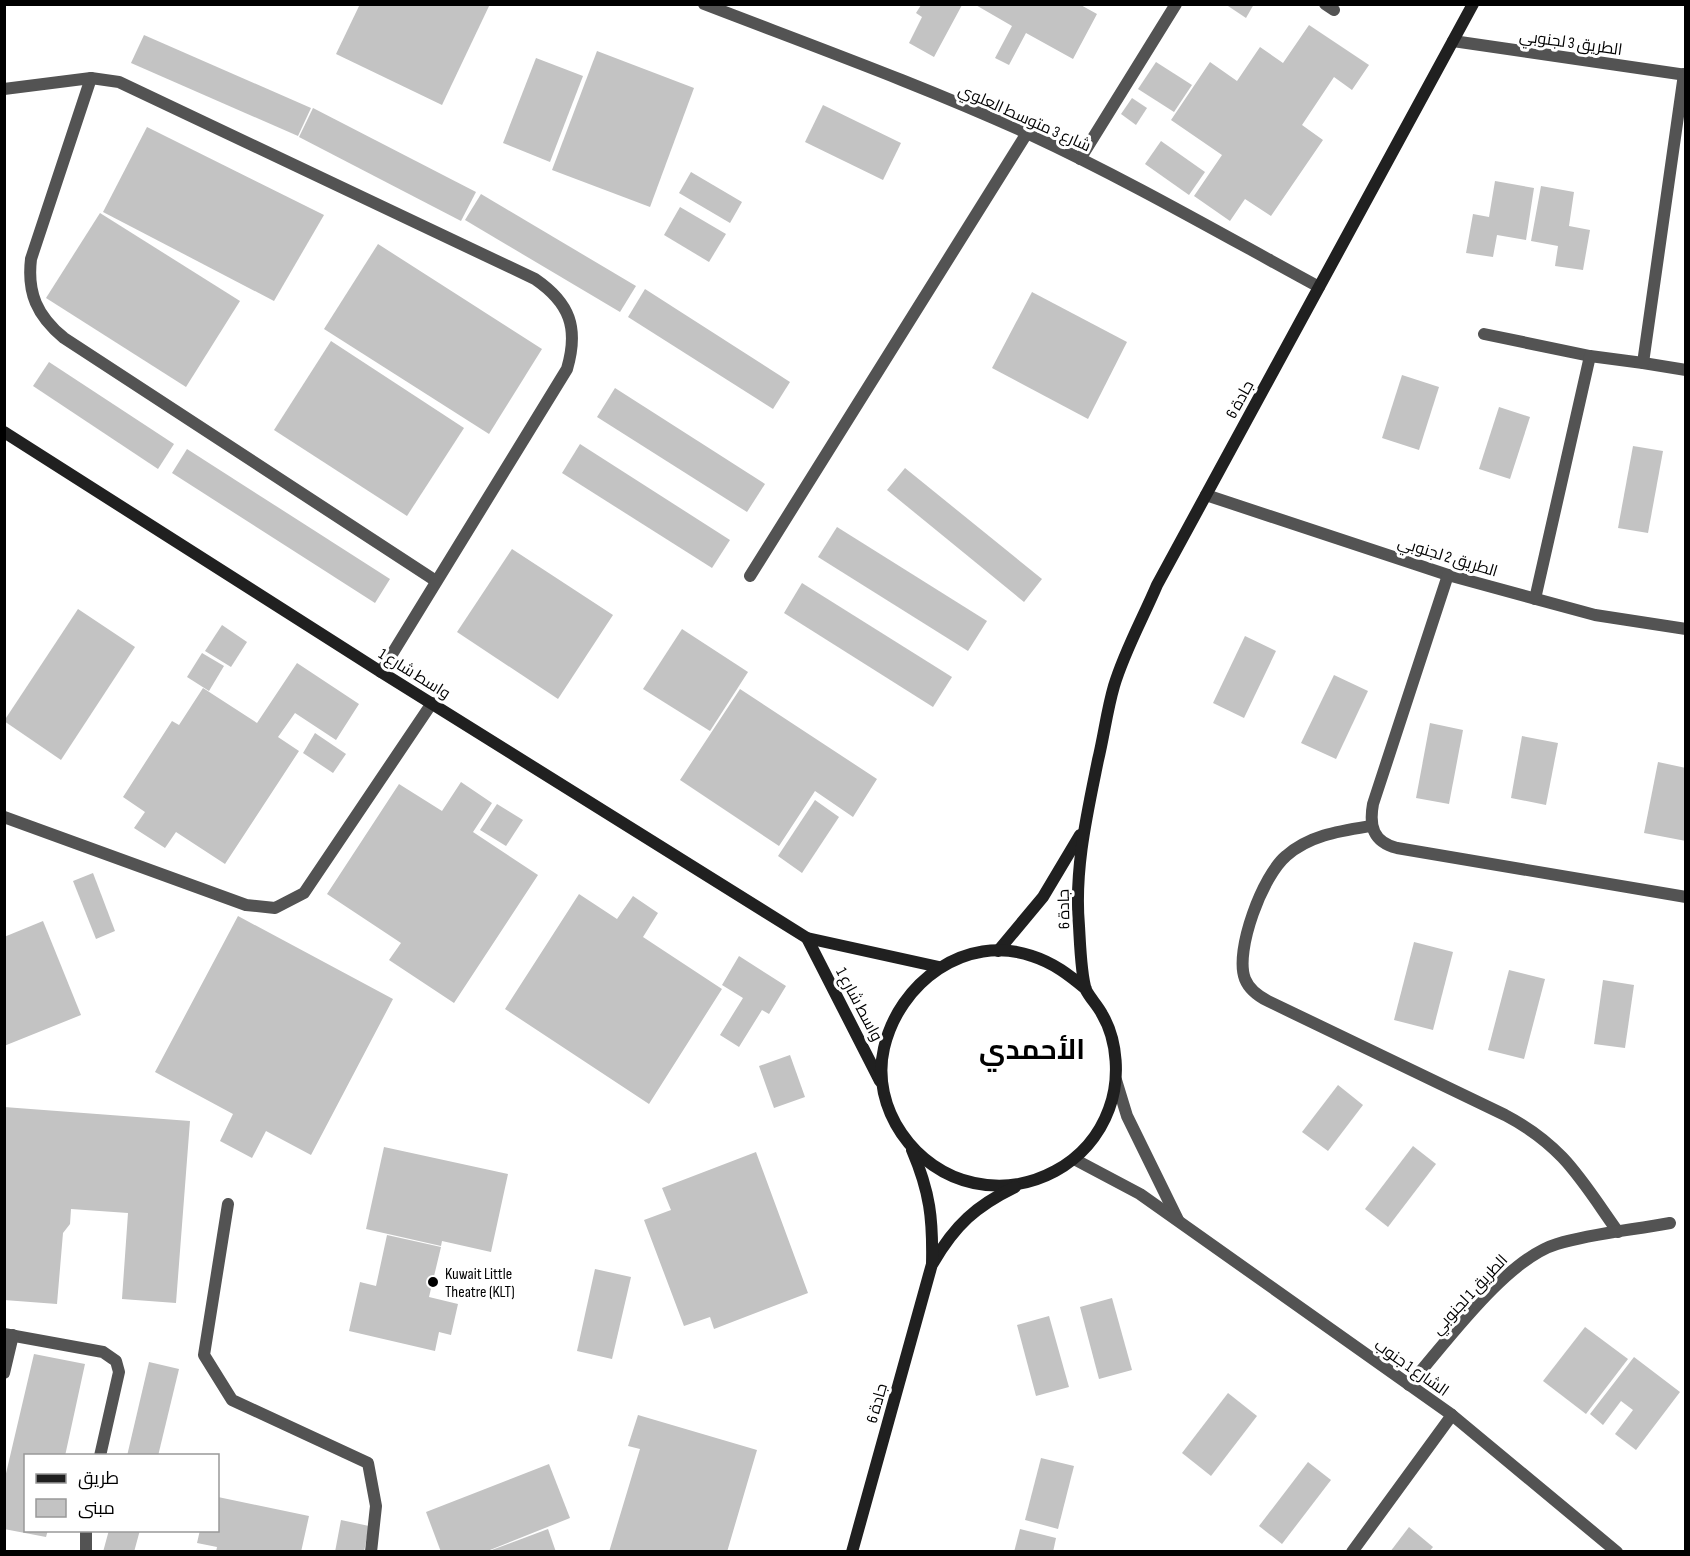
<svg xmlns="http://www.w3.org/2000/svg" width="1690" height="1556" font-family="'Sofia Sans Condensed',Cairo,sans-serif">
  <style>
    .building { fill: #c3c3c3 }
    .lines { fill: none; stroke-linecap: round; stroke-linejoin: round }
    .service { stroke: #535353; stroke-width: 12 }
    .minor { stroke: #535353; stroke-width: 12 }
    .secondary { stroke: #202020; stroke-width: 12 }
    .poi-dot { fill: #000; stroke: #fff; stroke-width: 2 }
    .labels { text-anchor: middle; stroke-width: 6; stroke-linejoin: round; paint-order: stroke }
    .street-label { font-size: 16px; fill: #000; stroke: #fff }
    .poi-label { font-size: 16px; fill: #000; stroke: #fff; text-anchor: start }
    .town-label { font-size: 28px; font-weight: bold; fill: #000; stroke: #fff }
  </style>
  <rect width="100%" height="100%" fill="#fff"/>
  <g class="building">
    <path d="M 360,4 L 490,4 L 442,105 L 336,54 Z"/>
    <path d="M 974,4 L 1079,4 L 1097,14 L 1073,59 L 1026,33 L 1009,65 L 995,58 L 1012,26 Z"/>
    <path d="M 1225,4 L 1254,4 L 1246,18 Z"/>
    <path d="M 921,5 L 962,5 L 934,57 L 909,43 L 922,17 L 916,13 Z"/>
    <path d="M 1309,25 L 1369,65 L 1352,90 L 1334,77 L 1302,125 L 1323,140 L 1271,216 L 1245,199 L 1230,221 L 1194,196 L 1222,155 L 1171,120 L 1210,62 L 1237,81 L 1260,47 L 1283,63 Z"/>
    <path d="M 144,35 L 311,108 L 298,136 L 131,63 Z"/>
    <path d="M 597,51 L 694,88 L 650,207 L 552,170 Z"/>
    <path d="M 536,58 L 583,76 L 550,162 L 503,143 Z"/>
    <path d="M 1156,62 L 1192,85 L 1174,112 L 1138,89 Z"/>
    <path d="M 1132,98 L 1147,108 L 1136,125 L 1121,114 Z"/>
    <path d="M 823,105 L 901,143 L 883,180 L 805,142 Z"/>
    <path d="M 313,108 L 476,192 L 461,221 L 299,137 Z"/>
    <path d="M 147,127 L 324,215 L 274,301 L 103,212 Z"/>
    <path d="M 1161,141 L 1205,172 L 1189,195 L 1145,164 Z"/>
    <path d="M 691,172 L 742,202 L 730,223 L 679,193 Z"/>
    <path d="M 1495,181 L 1534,188 L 1526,240 L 1497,235 L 1493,257 L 1466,253 L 1473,214 L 1489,217 Z"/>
    <path d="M 1541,186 L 1574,192 L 1569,226 L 1590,230 L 1583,270 L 1555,266 L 1558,246 L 1531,241 Z"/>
    <path d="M 481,194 L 636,286 L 620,312 L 465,220 Z"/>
    <path d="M 680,207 L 726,234 L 709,262 L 664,235 Z"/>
    <path d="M 100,213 L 240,301 L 186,387 L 46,298 Z"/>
    <path d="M 378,244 L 542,349 L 489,434 L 324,329 Z"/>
    <path d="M 645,289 L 790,382 L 773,409 L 628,317 Z"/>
    <path d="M 1032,292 L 1127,342 L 1088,419 L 992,368 Z"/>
    <path d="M 331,341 L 464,428 L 407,516 L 274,430 Z"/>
    <path d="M 49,362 L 174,444 L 158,469 L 33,386 Z"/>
    <path d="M 1402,375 L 1439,387 L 1419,450 L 1382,438 Z"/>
    <path d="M 615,388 L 765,484 L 747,512 L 597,417 Z"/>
    <path d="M 1499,407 L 1530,417 L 1510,479 L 1479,469 Z"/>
    <path d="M 580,444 L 730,540 L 712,568 L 562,473 Z"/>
    <path d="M 1633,446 L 1663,451 L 1648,533 L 1618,528 Z"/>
    <path d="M 187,449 L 390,579 L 375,603 L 172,473 Z"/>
    <path d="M 905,468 L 1042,579 L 1024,602 L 887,490 Z"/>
    <path d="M 837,527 L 987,621 L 968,651 L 818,557 Z"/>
    <path d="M 512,549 L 613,615 L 558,699 L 457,632 Z"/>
    <path d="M 802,583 L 952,677 L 933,707 L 784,613 Z"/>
    <path d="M 78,609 L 135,647 L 61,760 L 4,721 Z"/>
    <path d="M 222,625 L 247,642 L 231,667 L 205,651 Z"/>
    <path d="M 682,629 L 748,672 L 710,731 L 643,689 Z"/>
    <path d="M 1245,636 L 1276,651 L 1244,718 L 1213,703 Z"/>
    <path d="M 202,653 L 224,666 L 209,691 L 187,677 Z"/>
    <path d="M 297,663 L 359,704 L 336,740 L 295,713 L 278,737 L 299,751 L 225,864 L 176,832 L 165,848 L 134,828 L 145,812 L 123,797 L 172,721 L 179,725 L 203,688 L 257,723 Z"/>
    <path d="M 1334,675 L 1368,691 L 1336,759 L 1301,743 Z"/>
    <path d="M 740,689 L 877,779 L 853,817 L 815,791 L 779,846 L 680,780 Z"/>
    <path d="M 1430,723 L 1463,730 L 1449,804 L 1416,798 Z"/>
    <path d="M 315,733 L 346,754 L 333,773 L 303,753 Z"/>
    <path d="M 1522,736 L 1558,743 L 1546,805 L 1511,798 Z"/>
    <path d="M 1658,762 L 1686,768 L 1686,841 L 1644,833 Z"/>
    <path d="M 461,782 L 492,803 L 473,832 L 538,875 L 454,1003 L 389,960 L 401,943 L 327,894 L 399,784 L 442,811 Z"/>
    <path d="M 815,800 L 839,817 L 802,873 L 778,856 Z"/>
    <path d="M 497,804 L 523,820 L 506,846 L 480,830 Z"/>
    <path d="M 93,873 L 115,931 L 96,939 L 73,881 Z"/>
    <path d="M 579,894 L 617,919 L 633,896 L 658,913 L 643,937 L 722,989 L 649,1104 L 505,1009 Z"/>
    <path d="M 238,916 L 393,999 L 311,1155 L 266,1131 L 252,1158 L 220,1141 L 233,1114 L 155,1072 Z"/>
    <path d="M 43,921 L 81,1015 L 4,1046 L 4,937 Z"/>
    <path d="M 1414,942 L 1453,952 L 1433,1030 L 1394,1020 Z"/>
    <path d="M 739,956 L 786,986 L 769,1014 L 762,1010 L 739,1047 L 720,1035 L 743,998 L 722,985 Z"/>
    <path d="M 1509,970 L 1545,979 L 1524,1059 L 1488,1050 Z"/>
    <path d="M 1603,980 L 1634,985 L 1625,1048 L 1594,1044 Z"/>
    <path d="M 790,1055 L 805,1097 L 774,1108 L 759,1066 Z"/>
    <path d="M 1338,1085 L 1363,1105 L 1328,1151 L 1302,1132 Z"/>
    <path d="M 4,1107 L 190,1121 L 176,1303 L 122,1299 L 128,1213 L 71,1209 L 70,1224 L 63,1233 L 57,1304 L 4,1300 Z"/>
    <path d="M 1413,1146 L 1436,1164 L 1388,1227 L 1365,1209 Z"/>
    <path d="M 384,1147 L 508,1174 L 491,1252 L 442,1241 L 441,1246 L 366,1229 Z"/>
    <path d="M 756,1152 L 808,1293 L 714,1329 L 710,1317 L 684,1326 L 644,1220 L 671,1210 L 662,1188 Z"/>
    <path d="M 387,1235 L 441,1247 L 429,1297 L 458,1304 L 451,1335 L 439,1332 L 435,1351 L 349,1331 L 360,1282 L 376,1286 Z"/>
    <path d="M 595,1269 L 631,1277 L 612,1359 L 577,1351 Z"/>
    <path d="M 1112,1298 L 1132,1370 L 1099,1379 L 1080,1307 Z"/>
    <path d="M 1049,1316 L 1069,1387 L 1036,1396 L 1017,1325 Z"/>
    <path d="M 1585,1327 L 1628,1359 L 1586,1414 L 1543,1381 Z"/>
    <path d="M 34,1354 L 85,1364 L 65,1456 L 26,1456 L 26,1530 L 48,1530 L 46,1537 L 4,1529 L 4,1482 Z"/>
    <path d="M 1634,1357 L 1680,1392 L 1636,1450 L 1615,1434 L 1633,1410 L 1621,1401 L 1603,1425 L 1590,1414 Z"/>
    <path d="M 149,1362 L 179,1369 L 158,1456 L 127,1456 Z"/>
    <path d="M 1228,1393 L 1257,1416 L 1211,1476 L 1182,1453 Z"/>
    <path d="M 638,1415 L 757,1450 L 727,1552 L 609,1552 L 640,1449 L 628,1446 Z"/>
    <path d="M 1041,1458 L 1074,1466 L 1058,1529 L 1025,1520 Z"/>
    <path d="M 1308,1462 L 1331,1480 L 1282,1544 L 1259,1526 Z"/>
    <path d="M 549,1464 L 570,1518 L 485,1552 L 441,1552 L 426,1512 Z"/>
    <path d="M 218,1497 L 309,1516 L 301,1552 L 216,1552 L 217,1547 L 197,1543 L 200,1530 L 218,1530 Z"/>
    <path d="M 341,1520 L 369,1526 L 364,1552 L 335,1552 Z"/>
    <path d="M 1409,1527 L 1433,1547 L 1429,1552 L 1390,1552 Z"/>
    <path d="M 548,1529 L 556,1552 L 489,1552 L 489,1551 Z"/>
    <path d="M 1020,1529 L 1056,1538 L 1053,1552 L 1014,1552 Z"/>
    <path d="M 109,1530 L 140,1530 L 134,1552 L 103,1552 Z"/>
  </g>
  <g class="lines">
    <g class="service">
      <path d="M 91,78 L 31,259 C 27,293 37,316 64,338 L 436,581"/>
      <path d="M 4,89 L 91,78 L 119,82 L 535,279 C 570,303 579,328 567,369 L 381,672"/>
      <path d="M 4,817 L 246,905 L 275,908 L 304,893 L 432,703"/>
      <path d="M 228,1204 L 204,1355 L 232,1400 L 368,1463 L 376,1506 L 371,1552"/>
      <path d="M 4,1334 L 103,1352 L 116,1361 L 119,1372 L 100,1456"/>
      <path d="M 4,1373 L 13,1335"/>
      <path d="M 86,1552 L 86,1530"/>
    </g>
    <g class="minor">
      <path d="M 704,4 C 813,46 924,86 1029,134 C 1128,180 1223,235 1319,287"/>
      <path d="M 1325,4 L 1334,10"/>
      <path d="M 1453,41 L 1686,75"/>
      <path d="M 1080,159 L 1176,4"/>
      <path d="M 1484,334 L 1590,356"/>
      <path d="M 1643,363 L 1686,370"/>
      <path d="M 1206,495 L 1448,575 L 1595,615 L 1686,629"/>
      <path d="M 1448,575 L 1373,804 C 1369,826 1373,842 1397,848 L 1686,897"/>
      <path d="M 750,576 L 1027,133"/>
      <path d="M 1535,599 L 1590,356 L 1643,363 L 1684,74"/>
      <path d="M 1371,826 C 1340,831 1310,835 1286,856 C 1263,875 1234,951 1245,979 C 1249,989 1258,996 1268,1001 L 1505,1115 C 1564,1146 1581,1180 1618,1232"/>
      <path d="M 1116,1080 L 1127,1116 L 1178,1220"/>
      <path d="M 1074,1159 L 1140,1194 L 1452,1415 L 1617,1552"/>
      <path d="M 1409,1385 C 1445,1344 1506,1259 1557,1244 C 1593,1233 1633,1230 1670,1223"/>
      <path d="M 1352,1552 L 1452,1415"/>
    </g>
    <g class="secondary">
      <path d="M 4,432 L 381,672 L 807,938 L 939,967"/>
      <path d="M 807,938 L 880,1081"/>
      <path d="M 998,951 L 1043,897 L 1080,835"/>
      <path d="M 1086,989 C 1069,975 1054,963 1032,956 C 965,933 899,983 884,1048 C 870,1108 915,1171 974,1183 C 1030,1195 1089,1164 1109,1109 C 1120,1080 1118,1041 1102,1014 C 1098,1006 1090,998 1086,990 C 1081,975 1080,943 1079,926 C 1074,870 1087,814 1098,760 C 1104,735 1107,710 1114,686 C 1124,652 1143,618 1157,585 L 1473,4"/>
      <path d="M 933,1263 C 955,1225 976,1206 1015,1187"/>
      <path d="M 852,1552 L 932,1264 C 933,1219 930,1192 912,1150"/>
    </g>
  </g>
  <circle class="poi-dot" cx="433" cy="1282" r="6"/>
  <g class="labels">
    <g class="street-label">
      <text transform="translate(1571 42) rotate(8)" y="6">الطريق 3 لجنوبي</text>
      <text transform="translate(1025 117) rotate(24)" y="6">شارع 3 متوسط العلوي</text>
      <text transform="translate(1239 399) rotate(-61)" y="6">جادة 6</text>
      <text transform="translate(1448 556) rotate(17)" y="6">الطريق 2 لجنوبي</text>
      <text transform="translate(415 673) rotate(32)" y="6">واسط شارع 1</text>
      <text transform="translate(1063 909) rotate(-91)" y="6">جادة 6</text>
      <text transform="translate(860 1004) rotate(62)" y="6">واسط شارع 1</text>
      <text transform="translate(1469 1294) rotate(-47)" y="6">الطريق 1 لجنوبي</text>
      <text transform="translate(1412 1367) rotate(35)" y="6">الشارع 1 جنوب</text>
      <text transform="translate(876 1403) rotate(-74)" y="6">جادة 6</text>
    </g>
    <g class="poi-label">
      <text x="445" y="1279">Kuwait Little<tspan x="445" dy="18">Theatre (KLT)</tspan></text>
    </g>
    <g class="town-label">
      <text x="1032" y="1059">الأحمدي</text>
    </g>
  </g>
  <rect width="1690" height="1556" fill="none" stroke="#000000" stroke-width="12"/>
  <rect x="24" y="1454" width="195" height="78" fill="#ffffff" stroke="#999999" stroke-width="1.5"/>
  <rect x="36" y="1474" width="30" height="9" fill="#202020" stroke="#999999" stroke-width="1.5"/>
  <text x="78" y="1484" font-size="18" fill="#000000">طريق</text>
  <rect x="36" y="1499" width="30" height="18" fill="#c3c3c3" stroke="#999999" stroke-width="1.5"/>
  <text x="78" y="1514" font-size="18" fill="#000000">مبنى</text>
</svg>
